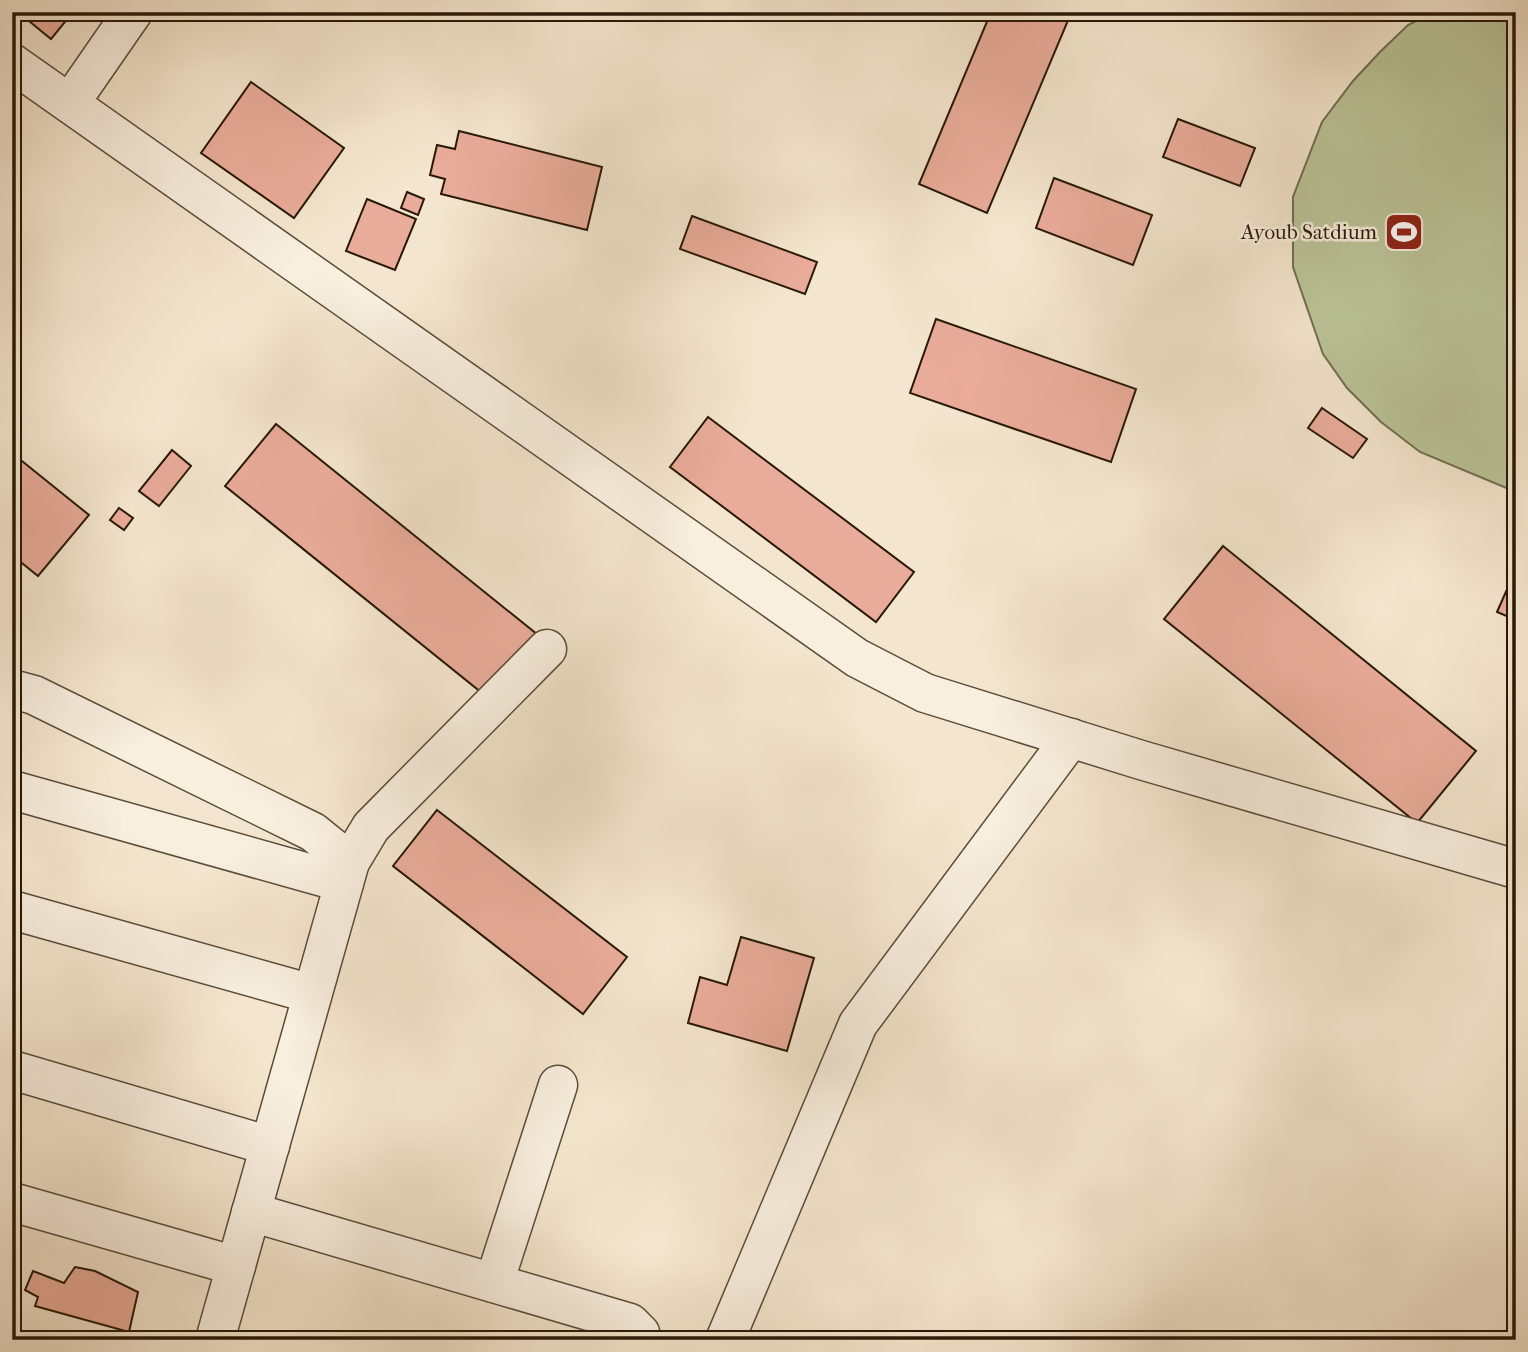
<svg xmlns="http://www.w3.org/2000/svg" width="1528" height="1352" font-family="'IM FELL French Canon',serif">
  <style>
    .green { fill: #bbc599; stroke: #726e50; stroke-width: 2 }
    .building { fill: #eaac9a; stroke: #281807; stroke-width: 2 }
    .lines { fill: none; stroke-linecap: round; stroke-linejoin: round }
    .minor-casing { stroke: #5b4c39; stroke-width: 41 }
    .minor { stroke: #f8efdf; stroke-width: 38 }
    .labels { text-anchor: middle; stroke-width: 5; stroke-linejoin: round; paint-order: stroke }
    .poi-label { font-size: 21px; fill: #281807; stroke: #f8efdf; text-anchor: end }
  </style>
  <rect width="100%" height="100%" fill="#f4e6ce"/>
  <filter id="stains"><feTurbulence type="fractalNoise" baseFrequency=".00286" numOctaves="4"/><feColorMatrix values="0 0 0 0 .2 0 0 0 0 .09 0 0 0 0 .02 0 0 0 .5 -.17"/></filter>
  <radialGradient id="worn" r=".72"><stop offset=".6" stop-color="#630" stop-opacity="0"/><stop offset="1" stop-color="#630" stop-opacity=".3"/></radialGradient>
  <path class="green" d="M 1433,12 L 1516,12 L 1516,492 L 1420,452 L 1381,422 L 1347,388 L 1323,354 L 1293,267 L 1293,197 L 1322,122 L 1353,81 L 1380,52 L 1408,25 Z"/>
  <g class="building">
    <path d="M 18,12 L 73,12 L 51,39 Z"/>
    <path d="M 991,12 L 1056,12 L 1069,18 L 987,213 L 919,184 Z"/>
    <path d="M 251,82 L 344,148 L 294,218 L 201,153 Z"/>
    <path d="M 1178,119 L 1255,148 L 1240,186 L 1163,157 Z"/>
    <path d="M 459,131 L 602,167 L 587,230 L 441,194 L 445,179 L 430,175 L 437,145 L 455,149 Z"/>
    <path d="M 1054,178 L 1152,215 L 1133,265 L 1036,228 Z"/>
    <path d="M 407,192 L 424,199 L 418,215 L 401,208 Z"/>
    <path d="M 367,199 L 416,219 L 395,270 L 346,251 Z"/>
    <path d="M 692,216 L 817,262 L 805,294 L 680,249 Z"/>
    <path d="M 936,319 L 1136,389 L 1111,462 L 910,393 Z"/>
    <path d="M 1322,408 L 1367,439 L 1353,458 L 1308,428 Z"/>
    <path d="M 708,417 L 914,572 L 876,622 L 670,467 Z"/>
    <path d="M 276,424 L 538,635 L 487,697 L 225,486 Z"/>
    <path d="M 172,450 L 191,466 L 159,506 L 139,491 Z"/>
    <path d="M 12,453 L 89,515 L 38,576 L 12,555 Z"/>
    <path d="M 119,508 L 133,518 L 124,530 L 110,520 Z"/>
    <path d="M 1223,546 L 1476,751 L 1417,823 L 1164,619 Z"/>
    <path d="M 1516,569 L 1516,620 L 1497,612 Z"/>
    <path d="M 437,810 L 627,957 L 583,1014 L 393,866 Z"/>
    <path d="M 741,937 L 814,958 L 787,1051 L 688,1023 L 700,977 L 727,985 Z"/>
    <path d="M 75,1267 L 95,1271 L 138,1292 L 129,1332 L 35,1306 L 38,1297 L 25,1290 L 33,1271 L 64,1283 Z"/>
  </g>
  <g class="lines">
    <g class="minor-casing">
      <g id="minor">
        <path d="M 12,63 L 857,658 L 925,693 L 1141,760 L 1516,869"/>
        <path d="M 70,103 L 133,12"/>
        <path d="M 12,689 L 34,695 L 313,832 L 350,862"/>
        <path d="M 12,790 L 344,883"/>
        <path d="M 12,910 L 312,994"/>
        <path d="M 12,1070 L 270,1146"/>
        <path d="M 12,1202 L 236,1266"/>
        <path d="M 251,1212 L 630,1323 L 640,1333 L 639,1340"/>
        <path d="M 494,1283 L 558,1085"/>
        <path d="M 215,1340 L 350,862 L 371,827 L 547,649"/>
        <path d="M 725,1340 L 858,1024 L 1071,738"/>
      </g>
    </g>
    <use href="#minor" class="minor"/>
  </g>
  <defs>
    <g id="stadium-square" transform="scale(2.0125)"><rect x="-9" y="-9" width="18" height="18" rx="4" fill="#8f2418" stroke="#f8efdf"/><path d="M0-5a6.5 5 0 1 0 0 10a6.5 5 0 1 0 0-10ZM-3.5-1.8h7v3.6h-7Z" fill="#fff"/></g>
  </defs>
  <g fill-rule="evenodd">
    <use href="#stadium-square" x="1404" y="232"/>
  </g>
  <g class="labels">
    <g class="poi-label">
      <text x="1377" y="239">Ayoub Satdium</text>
    </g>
  </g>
  <rect width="1528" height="1352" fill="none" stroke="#f4e6ce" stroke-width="42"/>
  <rect x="14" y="14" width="1500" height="1324" fill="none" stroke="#281807" stroke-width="3.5"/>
  <rect x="21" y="21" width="1486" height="1310" fill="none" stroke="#281807" stroke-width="2"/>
  <rect width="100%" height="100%" filter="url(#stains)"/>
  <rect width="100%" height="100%" fill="url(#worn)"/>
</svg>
